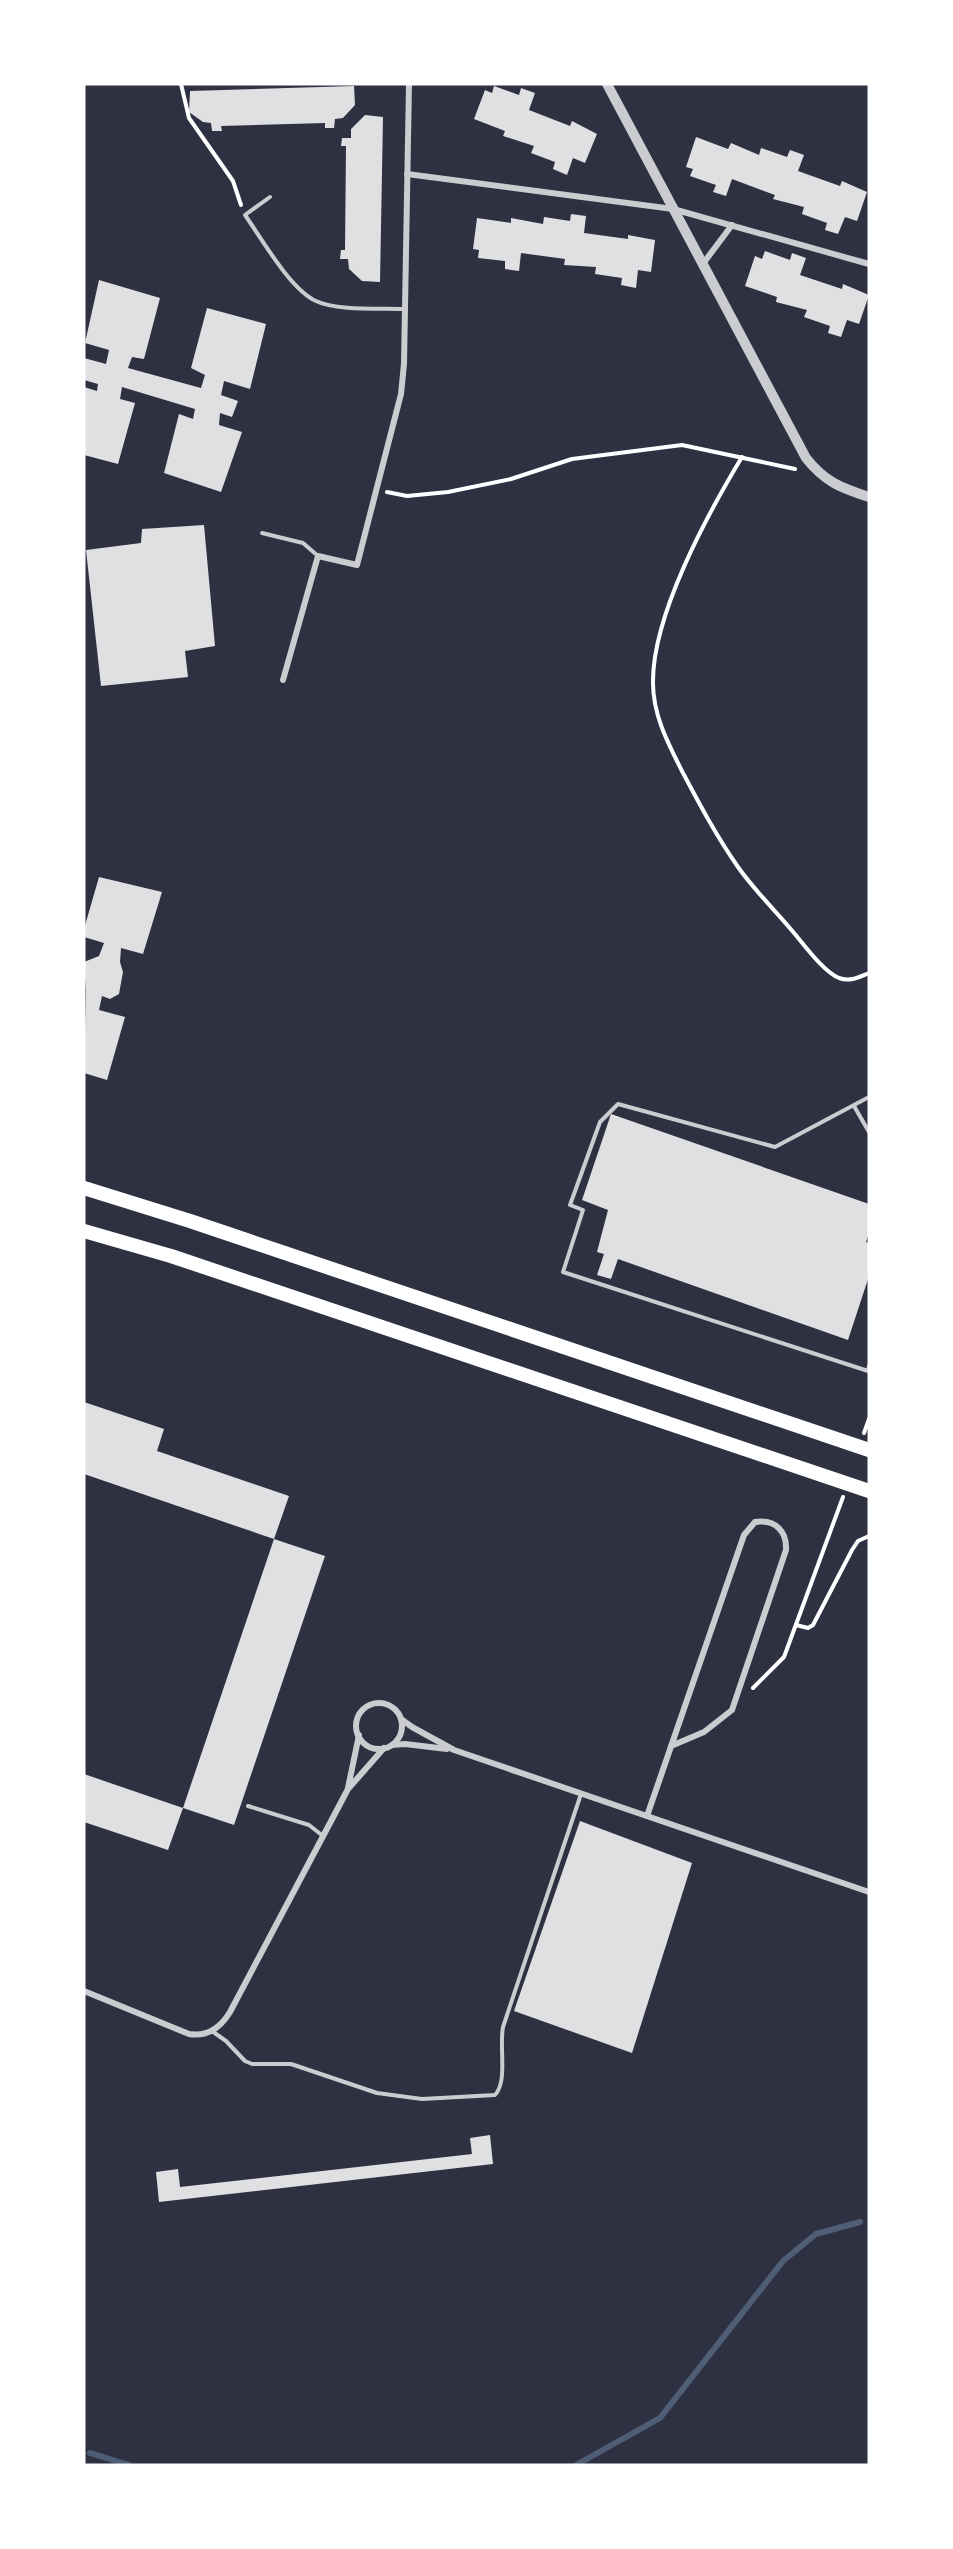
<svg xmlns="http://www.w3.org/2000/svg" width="953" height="2549" font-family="'Exo 2',sans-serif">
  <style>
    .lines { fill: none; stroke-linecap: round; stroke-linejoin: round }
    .stream { stroke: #4f5d75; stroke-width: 6 }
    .building { fill: #e0e0e3 }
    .path { stroke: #fff; stroke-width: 4 }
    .service { stroke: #caccd0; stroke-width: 4 }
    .minor { stroke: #caccd0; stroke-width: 6 }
    .tertiary { stroke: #caccd0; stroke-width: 10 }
    .trunk { stroke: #fff; stroke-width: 14 }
  </style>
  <rect width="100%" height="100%" fill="#2d3142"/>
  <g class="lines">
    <g class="stream">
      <path d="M 90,2453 L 129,2465"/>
      <path d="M 576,2465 L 660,2418 L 783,2261 L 816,2234 L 860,2222"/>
    </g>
  </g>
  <g class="building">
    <path d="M 354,86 L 355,105 L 343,118 L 335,119 L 334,128 L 325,128 L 325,123 L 221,126 L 222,131 L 212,131 L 211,123 L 203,122 L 189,112 L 190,91 Z"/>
    <path d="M 494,86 L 519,95 L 521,88 L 535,93 L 529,110 L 570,126 L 572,121 L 597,134 L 585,163 L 573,158 L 567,175 L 553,169 L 555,162 L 531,153 L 534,146 L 503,136 L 505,131 L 474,119 L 485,90 L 492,93 Z"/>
    <path d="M 365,115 L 383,117 L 380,282 L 362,281 L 349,269 L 348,259 L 340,259 L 341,250 L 345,250 L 346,146 L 341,146 L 342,138 L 351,138 L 351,129 Z"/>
    <path d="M 696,137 L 728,149 L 731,143 L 759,155 L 761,148 L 787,157 L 790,150 L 804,155 L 798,171 L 840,186 L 842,181 L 867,192 L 857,221 L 845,217 L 838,234 L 825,230 L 827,223 L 802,214 L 804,207 L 773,199 L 775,195 L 732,179 L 726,196 L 713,192 L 716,185 L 690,176 L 693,169 L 686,167 Z"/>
    <path d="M 571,214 L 586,216 L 584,233 L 628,239 L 628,235 L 655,240 L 651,272 L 638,270 L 636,288 L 621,285 L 622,278 L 595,274 L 596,267 L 564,265 L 565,259 L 521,253 L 519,271 L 505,269 L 505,261 L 478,258 L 479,250 L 473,249 L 477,218 L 511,223 L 511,218 L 543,224 L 544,217 L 570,221 Z"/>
    <path d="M 765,251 L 790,260 L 792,253 L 806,258 L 800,275 L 842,289 L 843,284 L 869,295 L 859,324 L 847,320 L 841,337 L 828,333 L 830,326 L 804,317 L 807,310 L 776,302 L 777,297 L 745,286 L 755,256 L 762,259 Z"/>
    <path d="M 99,280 L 160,298 L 144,359 L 132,357 L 128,368 L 201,388 L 205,375 L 191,368 L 207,308 L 266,324 L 250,389 L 224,381 L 221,395 L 238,401 L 232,417 L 220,413 L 219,425 L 242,432 L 221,492 L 164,473 L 179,414 L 193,419 L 195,409 L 122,387 L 120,399 L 135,403 L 118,464 L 84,455 L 84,387 L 97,391 L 98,384 L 84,380 L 84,358 L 106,364 L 109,350 L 85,343 Z"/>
    <path d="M 204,525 L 215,646 L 185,651 L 188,677 L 101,686 L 86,550 L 141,543 L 142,529 Z"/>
    <path d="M 99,877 L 162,892 L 143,954 L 121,948 L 120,962 L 123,972 L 119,994 L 110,999 L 102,996 L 99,1010 L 125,1017 L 107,1080 L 84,1073 L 86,991 L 84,962 L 99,956 L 104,943 L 84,937 L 84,929 Z"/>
    <path d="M 611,1114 L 869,1204 L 869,1233 L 866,1242 L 869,1243 L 869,1276 L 848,1340 L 618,1259 L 611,1279 L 597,1275 L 604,1254 L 597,1252 L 608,1210 L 582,1200 Z"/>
    <path d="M 84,1402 L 164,1429 L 157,1451 L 289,1496 L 274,1539 L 84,1474 Z"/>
    <path d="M 274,1539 L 325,1556 L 234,1825 L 183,1808 Z"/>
    <path d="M 84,1774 L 183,1808 L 168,1850 L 84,1822 Z"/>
    <path d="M 580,1821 L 692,1863 L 632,2053 L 514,2011 Z"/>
    <path d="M 490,2135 L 493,2164 L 159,2202 L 156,2172 L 178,2169 L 180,2187 L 472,2154 L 470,2138 Z"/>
  </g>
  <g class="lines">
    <g class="path">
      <path d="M 181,84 L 189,118 L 233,181 L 241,205"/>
      <path d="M 742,457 C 707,515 652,616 653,683 C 653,716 669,745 683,773 C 700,805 717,837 738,867 C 754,890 776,911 794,933 C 805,946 824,972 839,978 C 850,982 859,977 869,973"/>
      <path d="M 387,492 L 407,496 L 448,492 L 511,479 L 572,459 L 682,445 L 795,469"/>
      <path d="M 864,1433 L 869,1419"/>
      <path d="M 796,1625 L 808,1628 L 813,1625 L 852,1550 L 858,1541 L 869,1536"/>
      <path d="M 753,1688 L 784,1657 L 843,1497"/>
    </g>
    <g class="service">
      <path d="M 270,197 L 245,215 C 262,239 290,289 316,301 C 336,311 380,308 404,309"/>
      <path d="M 262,533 L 303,543 L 318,556"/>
      <path d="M 869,1097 L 775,1147 L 618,1104 L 600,1122 L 570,1205 L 583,1210 L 563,1272 L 868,1371 L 869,1366"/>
      <path d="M 854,1106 L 869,1132"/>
      <path d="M 248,1806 L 309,1825 L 323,1836"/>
      <path d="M 212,2031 L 226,2041 L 245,2061 L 252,2064 L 291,2064 L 377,2093 L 422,2099 L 495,2095 C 508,2081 499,2047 503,2027 L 581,1794"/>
    </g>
    <g class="minor">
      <path d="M 407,174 L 673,209 L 869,264"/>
      <path d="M 702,265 L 732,225"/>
      <path d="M 283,680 L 318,556 L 357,565 L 401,394 L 404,364 L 409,84"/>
      <circle cx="379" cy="1726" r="23"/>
      <path d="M 401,1719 L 412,1727 L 454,1750 L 869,1892"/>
      <path d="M 392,1745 L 405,1744 L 447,1749"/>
      <path d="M 348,1788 L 359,1735"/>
      <path d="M 647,1816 L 744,1535 L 755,1522 C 776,1519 787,1532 786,1550 L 732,1710 L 704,1732 L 671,1746"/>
      <path d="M 84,1991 L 189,2034 C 208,2037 221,2027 230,2012 L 348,1789 L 384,1748"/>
    </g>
    <path class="tertiary" d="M 607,84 L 806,458 C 825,482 841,488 869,497"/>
    <g class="trunk">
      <path d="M 84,1188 L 190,1221 L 869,1450"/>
      <path d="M 84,1231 L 171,1256 L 869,1491"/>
    </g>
  </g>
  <rect width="953" height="2549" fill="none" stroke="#ffffff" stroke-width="171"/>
</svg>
